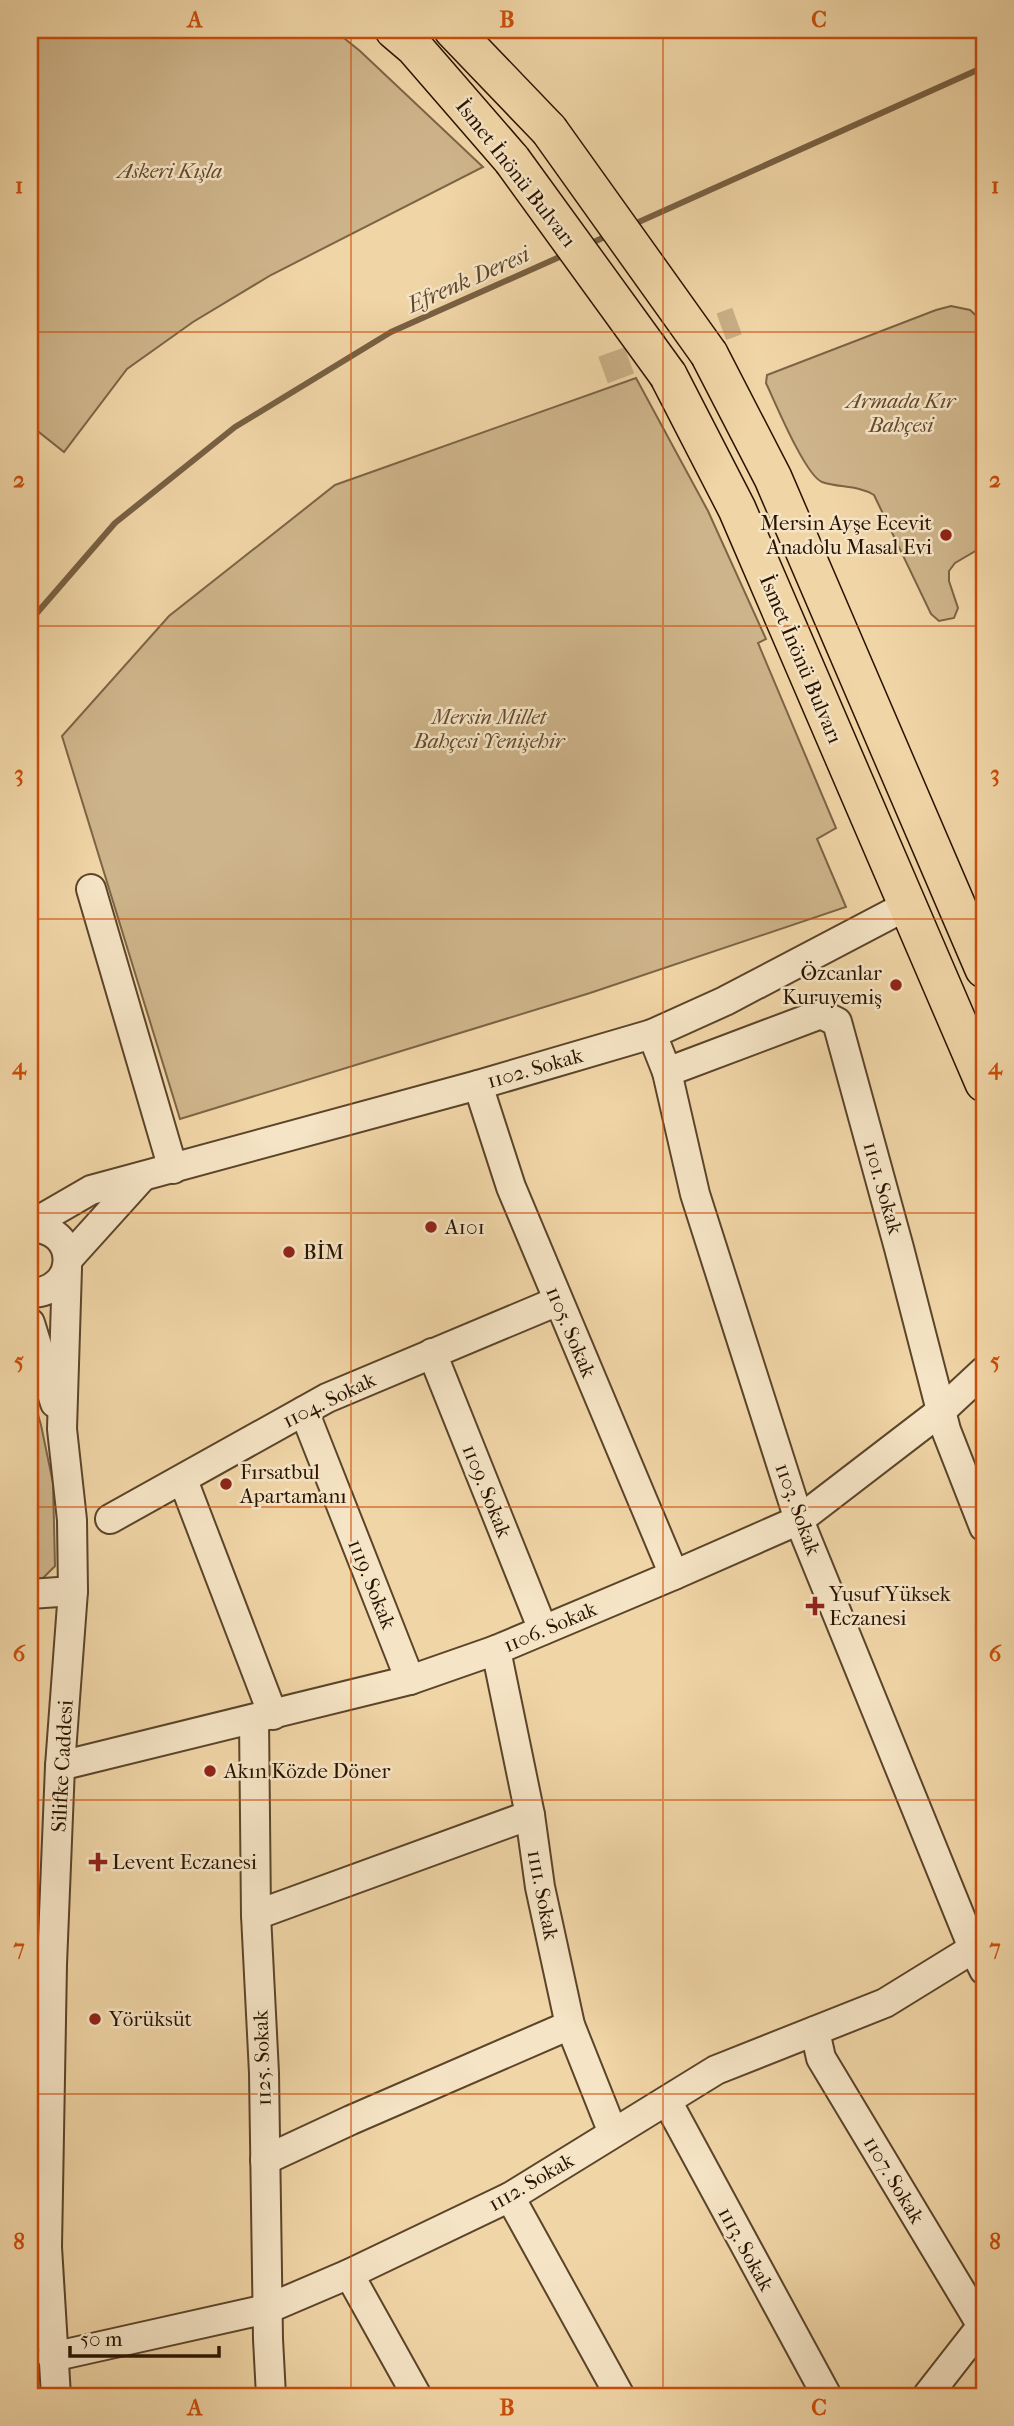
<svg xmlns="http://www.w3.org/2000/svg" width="1014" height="2426" font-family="'IM FELL French Canon',serif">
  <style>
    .green { fill: #ceb48a; stroke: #7c6445; stroke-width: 2 }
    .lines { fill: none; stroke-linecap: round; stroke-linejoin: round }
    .stream { stroke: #786042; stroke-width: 6 }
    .minor-tunnel { stroke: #c8ae85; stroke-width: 28; stroke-dasharray: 28 14; stroke-linecap: butt }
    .minor-casing { stroke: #5b442a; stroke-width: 32 }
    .major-casing { stroke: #291300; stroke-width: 40 }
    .minor { stroke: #f5e4c5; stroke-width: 28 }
    .major { stroke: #f0d5a6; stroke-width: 37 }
    .major-bridge-casing { stroke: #291300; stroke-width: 40; stroke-linecap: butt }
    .major-bridge { stroke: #f0d5a6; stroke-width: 37 }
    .grid { fill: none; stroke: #cb4e0a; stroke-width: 2; stroke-opacity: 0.55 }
    .poi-dot { fill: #8f2418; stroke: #f5e4c5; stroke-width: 2.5 }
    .labels { text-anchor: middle; stroke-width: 5; stroke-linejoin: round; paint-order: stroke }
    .park-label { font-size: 21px; font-style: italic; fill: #634b30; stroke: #f5e4c5 }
    .street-label { font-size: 21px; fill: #291300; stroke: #f5e4c5 }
    .poi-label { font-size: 21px; fill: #291300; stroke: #f5e4c5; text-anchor: start }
    .water-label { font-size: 23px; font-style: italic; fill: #5d462c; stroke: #f5e4c5 }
    .neatline { fill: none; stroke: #cb4e0a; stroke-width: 2.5 }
    .grid-label { font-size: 23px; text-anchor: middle; font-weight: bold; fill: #cb4e0a }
  </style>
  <rect width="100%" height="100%" fill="#f0d5a6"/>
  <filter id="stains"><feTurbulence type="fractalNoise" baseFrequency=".00286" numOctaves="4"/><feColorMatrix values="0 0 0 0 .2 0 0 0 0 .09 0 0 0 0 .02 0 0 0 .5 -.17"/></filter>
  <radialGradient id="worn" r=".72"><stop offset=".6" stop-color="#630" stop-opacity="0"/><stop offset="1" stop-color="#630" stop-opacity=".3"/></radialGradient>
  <g class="green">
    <path d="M 30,30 L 334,30 L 360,51 L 483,167 L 271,275 L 193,322 L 127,369 L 64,452 L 30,425 Z"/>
    <path d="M 951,306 L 970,310 L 984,323 L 984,546 L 955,563 L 949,571 L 949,581 L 958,608 L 954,618 L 939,621 L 931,614 L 874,495 C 858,485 839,488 822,482 C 805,475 775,402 766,383 L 767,375 L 936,310 Z"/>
    <path d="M 636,378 L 708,511 L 766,639 L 758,643 L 836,828 L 817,839 L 846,907 L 590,993 L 180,1119 L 62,736 L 169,616 L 335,485 Z"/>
    <path d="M 30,1387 L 41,1425 L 53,1483 L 55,1566 L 40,1581 L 30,1583 Z"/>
  </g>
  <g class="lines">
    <g class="stream">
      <path d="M 632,225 L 984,67"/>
      <path d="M 587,245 L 609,235"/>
      <path d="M 30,621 L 115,523 L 235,427 L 391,332 L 564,255"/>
    </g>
    <path class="minor-tunnel" d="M 603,370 L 737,321"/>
    <g class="minor-casing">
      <g id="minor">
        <path d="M 91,889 L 173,1169"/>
        <path d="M 652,1034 L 667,1072 L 695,1194 L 799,1520 L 973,1948 L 984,1970"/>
        <path d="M 667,1072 L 821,1014 L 837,1022 L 899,1248 L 946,1430 L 984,1527"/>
        <path d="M 478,1085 L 511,1187 L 674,1575"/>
        <path d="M 32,1227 L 46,1216 L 91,1190 L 478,1085 L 652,1034 L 725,1001 L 908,905"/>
        <path d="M 30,1228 C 79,1226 81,1292 30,1293"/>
        <path d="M 68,1259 L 142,1177"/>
        <path d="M 30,1323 L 55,1403"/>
        <path d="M 432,1353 L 543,1630"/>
        <path d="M 304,1411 L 410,1680"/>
        <path d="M 183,1480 L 273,1715"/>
        <path d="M 110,1519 L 327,1398 L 558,1301"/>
        <path d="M 30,1594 L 73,1591"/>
        <path d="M 496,1650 L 530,1815 L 540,1887 L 570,2025 L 613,2133"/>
        <path d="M 254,1719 L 256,1915 L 264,2073 L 268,2339 L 271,2396"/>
        <path d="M 60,1766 L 410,1680 L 496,1650 L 674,1575 L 799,1520 L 941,1411 L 984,1371"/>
        <path d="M 256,1915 L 530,1815"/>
        <path d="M 815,2031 L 821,2058 L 982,2326"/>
        <path d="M 667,2101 L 827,2396"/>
        <path d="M 265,2160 L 351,2120 L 570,2025"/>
        <path d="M 510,2197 L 620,2396"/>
        <path d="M 349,2274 L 417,2396"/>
        <path d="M 52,2357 L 267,2309 L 349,2274 L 510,2197 L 716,2070 L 885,2003 L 984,1942"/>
        <path d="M 56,2396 L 47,2247 L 52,1964 L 60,1766 L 73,1591 L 72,1520 L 62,1429 L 67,1268"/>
        <path d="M 927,2396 L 984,2323"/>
      </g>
    </g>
    <g class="major-casing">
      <g id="major">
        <path d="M 394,30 L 414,47 L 512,160"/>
        <path d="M 453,30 L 549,130"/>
        <path d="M 709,354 L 773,478 L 984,969"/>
        <path d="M 668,375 L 737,509 L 984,1083"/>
      </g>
    </g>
    <use href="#minor" class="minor"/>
    <use href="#major" class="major"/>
    <g class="major-bridge-casing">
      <g id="major-bridge">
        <path d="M 549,130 L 709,354"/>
        <path d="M 512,160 L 668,375"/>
      </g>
    </g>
    <use href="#major-bridge" class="major-bridge"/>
  </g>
  <path class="grid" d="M 351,30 L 351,2396M 663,30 L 663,2396M 30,332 L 984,332M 30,626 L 984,626M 30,919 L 984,919M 30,1213 L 984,1213M 30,1507 L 984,1507M 30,1800 L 984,1800M 30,2094 L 984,2094"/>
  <g class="poi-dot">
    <circle cx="946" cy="535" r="7"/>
    <circle cx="896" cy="985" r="7"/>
    <circle cx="431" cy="1227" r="7"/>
    <circle cx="289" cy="1252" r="7"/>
    <circle cx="226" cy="1484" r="7"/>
    <path d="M811.5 1595.5h7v7h7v7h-7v7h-7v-7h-7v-7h7z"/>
    <circle cx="210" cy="1771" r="7"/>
    <path d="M94.5 1851.5h7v7h7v7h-7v7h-7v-7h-7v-7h7z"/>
    <circle cx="95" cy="2019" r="7"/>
  </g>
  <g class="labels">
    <g class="park-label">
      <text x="170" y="178">Askeri Kışla</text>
      <text x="901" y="408">Armada Kır<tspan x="901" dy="24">Bahçesi</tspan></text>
      <text x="489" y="724">Mersin Millet<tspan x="489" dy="24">Bahçesi Yenişehir</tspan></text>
    </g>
    <g class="street-label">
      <text transform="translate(516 173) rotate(52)" y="7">İsmet İnönü Bulvarı</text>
      <text transform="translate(801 659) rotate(67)" y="7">İsmet İnönü Bulvarı</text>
      <text transform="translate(535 1068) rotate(-16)" y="7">1102. Sokak</text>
      <text transform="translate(883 1188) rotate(74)" y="7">1101. Sokak</text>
      <text transform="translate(571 1332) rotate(67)" y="7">1105. Sokak</text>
      <text transform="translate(329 1400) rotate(-26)" y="7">1104. Sokak</text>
      <text transform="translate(487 1491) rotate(68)" y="7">1109. Sokak</text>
      <text transform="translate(798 1509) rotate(70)" y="7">1103. Sokak</text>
      <text transform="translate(372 1584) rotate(68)" y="7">1119. Sokak</text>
      <text transform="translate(550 1627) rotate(-23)" y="7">1106. Sokak</text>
      <text transform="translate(62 1766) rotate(-87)" y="7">Silifke Caddesi</text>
      <text transform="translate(543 1895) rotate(79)" y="7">1111. Sokak</text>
      <text transform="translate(262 2058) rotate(-92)" y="7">1125. Sokak</text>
      <text transform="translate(894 2180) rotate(59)" y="7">1107. Sokak</text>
      <text transform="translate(531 2182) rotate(-30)" y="7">1112. Sokak</text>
      <text transform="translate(746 2249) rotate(61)" y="7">1113. Sokak</text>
    </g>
    <g class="poi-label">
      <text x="932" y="530" text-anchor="end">Mersin Ayşe Ecevit<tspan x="932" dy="24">Anadolu Masal Evi</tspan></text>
      <text x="882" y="980" text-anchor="end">Özcanlar<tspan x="882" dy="24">Kuruyemiş</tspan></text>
      <text x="445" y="1234">A101</text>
      <text x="303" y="1259">BİM</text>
      <text x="240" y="1479">Fırsatbul<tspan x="240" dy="24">Apartamanı</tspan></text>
      <text x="829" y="1601">Yusuf Yüksek<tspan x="829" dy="24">Eczanesi</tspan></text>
      <text x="224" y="1778">Akın Közde Döner</text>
      <text x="112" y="1869">Levent Eczanesi</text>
      <text x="109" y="2026">Yörüksüt</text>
    </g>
    <g class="water-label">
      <text transform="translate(468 279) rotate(-24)" y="8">Efrenk Deresi</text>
    </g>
  </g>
  <rect width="1014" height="2426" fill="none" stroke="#f0d5a6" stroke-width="77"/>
  <path d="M70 2346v10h149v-10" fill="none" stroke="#291300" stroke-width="3.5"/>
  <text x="80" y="2346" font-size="21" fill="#291300" stroke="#f5e4c5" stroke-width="5" paint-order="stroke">50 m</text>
  <rect x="38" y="38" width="938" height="2350" class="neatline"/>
  <g class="grid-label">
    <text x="195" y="27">A</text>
    <text x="507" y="27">B</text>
    <text x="819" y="27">C</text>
    <text x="19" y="193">1</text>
    <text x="995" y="193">1</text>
    <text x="19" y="487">2</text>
    <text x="995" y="487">2</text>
    <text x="19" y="781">3</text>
    <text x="995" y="781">3</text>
    <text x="19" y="1074">4</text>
    <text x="995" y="1074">4</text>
    <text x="19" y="1368">5</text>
    <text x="995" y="1368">5</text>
    <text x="19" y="1661">6</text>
    <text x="995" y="1661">6</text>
    <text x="19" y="1955">7</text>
    <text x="995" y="1955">7</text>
    <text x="19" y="2249">8</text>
    <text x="995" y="2249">8</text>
    <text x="195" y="2415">A</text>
    <text x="507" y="2415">B</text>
    <text x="819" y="2415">C</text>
  </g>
  <rect width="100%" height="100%" filter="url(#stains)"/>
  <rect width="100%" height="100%" fill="url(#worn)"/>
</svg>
